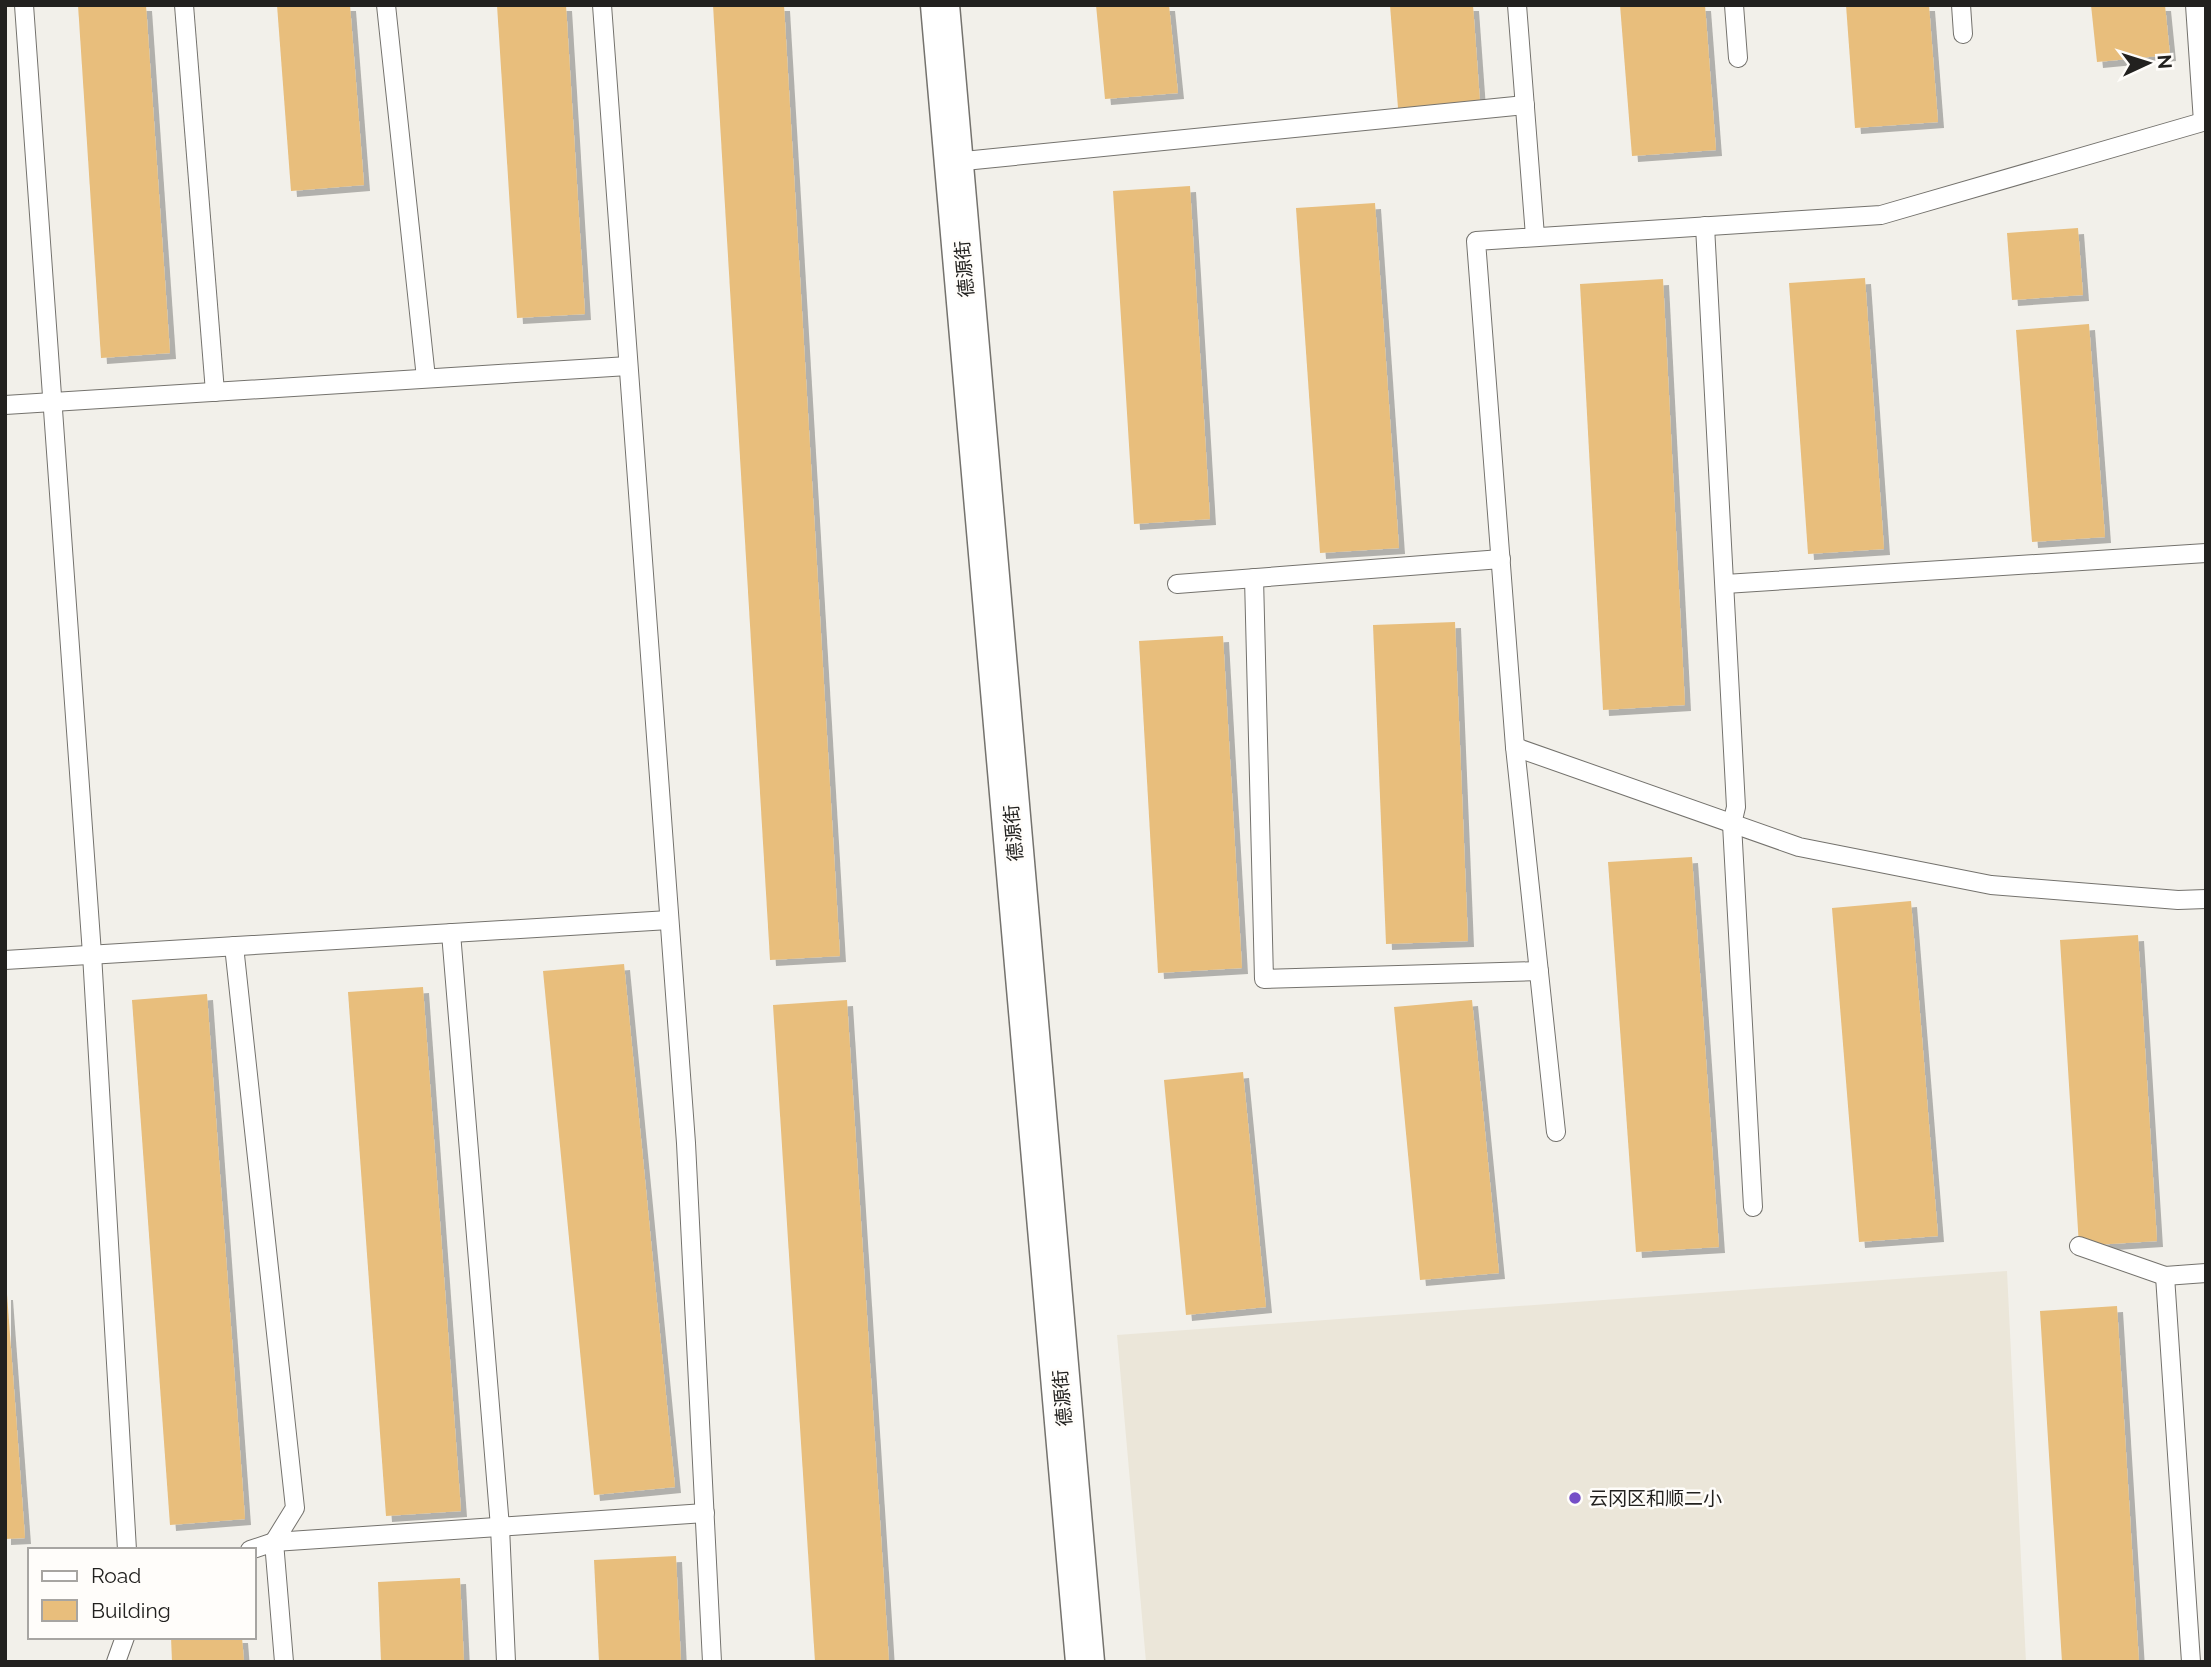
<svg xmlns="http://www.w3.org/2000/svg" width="2211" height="1667" font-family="Raleway,'Noto Sans SC',sans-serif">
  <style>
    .built { fill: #ebe6d9 }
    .building { fill: #e8be7c; filter: url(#shadow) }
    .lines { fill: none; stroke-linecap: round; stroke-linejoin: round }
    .lane-casing { stroke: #74726d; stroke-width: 20 }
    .secondary-casing { stroke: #74726d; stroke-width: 41 }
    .lane { stroke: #fff; stroke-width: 18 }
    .secondary { stroke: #fff; stroke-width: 38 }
    .poi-dot { fill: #754ec7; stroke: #fffdfa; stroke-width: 2.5 }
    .labels { text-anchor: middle; stroke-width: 5; stroke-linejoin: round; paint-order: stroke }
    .street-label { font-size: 19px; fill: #22211f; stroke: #fffdfa }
    .poi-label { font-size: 19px; fill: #22211f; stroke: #fffdfa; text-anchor: start }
  </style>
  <defs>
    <filter id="shadow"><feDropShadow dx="6" dy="6" stdDeviation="0" flood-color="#0004"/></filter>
  </defs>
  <rect width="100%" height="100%" fill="#f2f0ea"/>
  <path class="built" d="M 2007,1271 L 2026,1662 L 1146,1662 L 1117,1335 Z"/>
  <g class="building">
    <path d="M 78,5 L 146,5 L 170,353 L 101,358 Z"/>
    <path d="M 277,5 L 350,5 L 364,185 L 291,191 Z"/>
    <path d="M 497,5 L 566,5 L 585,314 L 517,318 Z"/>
    <path d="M 713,5 L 784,5 L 840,956 L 770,960 Z"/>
    <path d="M 1096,5 L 1169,5 L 1178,93 L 1105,99 Z"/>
    <path d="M 1390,5 L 1473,5 L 1480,102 L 1398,108 Z"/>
    <path d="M 1620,5 L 1705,5 L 1716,150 L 1632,156 Z"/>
    <path d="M 1846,5 L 1929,5 L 1938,122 L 1855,128 Z"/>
    <path d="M 2091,5 L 2165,5 L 2170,55 L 2097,62 Z"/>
    <path d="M 1190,186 L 1210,519 L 1134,524 L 1113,191 Z"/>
    <path d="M 1375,203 L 1399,548 L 1320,553 L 1296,208 Z"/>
    <path d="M 2078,228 L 2083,295 L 2012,300 L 2007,233 Z"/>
    <path d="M 1865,278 L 1884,549 L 1808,554 L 1789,283 Z"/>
    <path d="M 1663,279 L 1685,705 L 1603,710 L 1580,284 Z"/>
    <path d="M 2089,324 L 2105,537 L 2032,542 L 2016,330 Z"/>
    <path d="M 1455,622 L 1468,941 L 1386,944 L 1373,625 Z"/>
    <path d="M 1223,636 L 1242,968 L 1158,973 L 1139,641 Z"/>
    <path d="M 1692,857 L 1719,1247 L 1636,1252 L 1608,862 Z"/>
    <path d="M 1911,901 L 1938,1236 L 1859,1242 L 1832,908 Z"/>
    <path d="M 2138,935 L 2157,1241 L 2079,1246 L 2060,940 Z"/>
    <path d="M 624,964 L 675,1487 L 594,1495 L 543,971 Z"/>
    <path d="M 423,987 L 461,1511 L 386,1516 L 348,992 Z"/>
    <path d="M 207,994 L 245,1519 L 170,1525 L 132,1000 Z"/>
    <path d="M 847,1000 L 889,1662 L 815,1662 L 773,1005 Z"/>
    <path d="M 1472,1000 L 1499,1273 L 1420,1280 L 1394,1007 Z"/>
    <path d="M 1243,1072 L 1266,1307 L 1186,1315 L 1164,1080 Z"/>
    <path d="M 5,1294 L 7,1294 L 25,1538 L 5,1539 Z"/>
    <path d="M 2117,1306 L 2139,1662 L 2062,1662 L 2040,1311 Z"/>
    <path d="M 676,1556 L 681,1662 L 599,1662 L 594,1560 Z"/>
    <path d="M 460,1578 L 464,1662 L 381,1662 L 378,1582 Z"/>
    <path d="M 171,1637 L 242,1637 L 244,1662 L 172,1662 Z"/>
  </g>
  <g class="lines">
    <g class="lane-casing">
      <g id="lane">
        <path d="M 24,5 L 92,954 L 127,1550"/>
        <path d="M 184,5 L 215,392"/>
        <path d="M 386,5 L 426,378"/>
        <path d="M 602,5 L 686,1143 L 712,1662"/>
        <path d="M 1517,5 L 1535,236"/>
        <path d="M 1734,5 L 1738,58"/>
        <path d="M 1961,5 L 1963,34"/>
        <path d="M 2195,5 L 2203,122"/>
        <path d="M 954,162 L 1525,105"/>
        <path d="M 1705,226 L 1736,807 L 1732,824 L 1753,1207"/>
        <path d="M 5,405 L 628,366"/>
        <path d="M 1254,578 L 1264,979 L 1539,971"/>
        <path d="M 1177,584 L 1501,559"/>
        <path d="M 1725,584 L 2206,553"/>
        <path d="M 1515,747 L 1799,847 L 1991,885 L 2178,900 L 2206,899"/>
        <path d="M 451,933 L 500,1527 L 506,1662"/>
        <path d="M 234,946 L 295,1508 L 274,1542 L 284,1662"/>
        <path d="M 5,960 L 669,920"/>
        <path d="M 1556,1132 L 1515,747 L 1476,241 L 1881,215 L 2206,121"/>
        <path d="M 2079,1246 L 2165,1276 L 2206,1273"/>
        <path d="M 2165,1276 L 2191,1662"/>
        <path d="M 250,1550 L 274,1542 L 705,1513"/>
        <path d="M 116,1662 L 125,1637"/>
      </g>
    </g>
    <g class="secondary-casing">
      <path id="secondary" d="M 940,5 L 1085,1662"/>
    </g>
    <use href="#lane" class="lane"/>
    <use href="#secondary" class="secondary"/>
  </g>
  <circle class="poi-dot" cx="1575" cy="1498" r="7"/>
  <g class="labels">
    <g class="street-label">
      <text transform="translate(964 269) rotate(-95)" y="7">德源街</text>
      <text transform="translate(1013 833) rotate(-95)" y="7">德源街</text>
      <text transform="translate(1062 1398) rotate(-95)" y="7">德源街</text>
    </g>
    <g class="poi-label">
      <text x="1589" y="1505">云冈区和顺二小</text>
    </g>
  </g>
  <rect width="2211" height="1667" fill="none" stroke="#22211f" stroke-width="14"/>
  <rect x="28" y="1548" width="228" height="91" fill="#fffdfa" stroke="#a7a5a2" stroke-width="2"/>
  <rect x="42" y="1571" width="35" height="10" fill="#ffffff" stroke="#a7a5a2" stroke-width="2"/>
  <text x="91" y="1583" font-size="21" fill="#22211f">Road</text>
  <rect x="42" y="1600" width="35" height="21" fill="#e8be7c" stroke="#a7a5a2" stroke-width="2"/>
  <text x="91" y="1618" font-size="21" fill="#22211f">Building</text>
  <g transform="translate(2148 63) rotate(86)" stroke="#fffdfa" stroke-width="5" paint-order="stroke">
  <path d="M0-5L12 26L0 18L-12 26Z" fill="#22211f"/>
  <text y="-10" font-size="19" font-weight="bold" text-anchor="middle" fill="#22211f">N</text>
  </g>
</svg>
